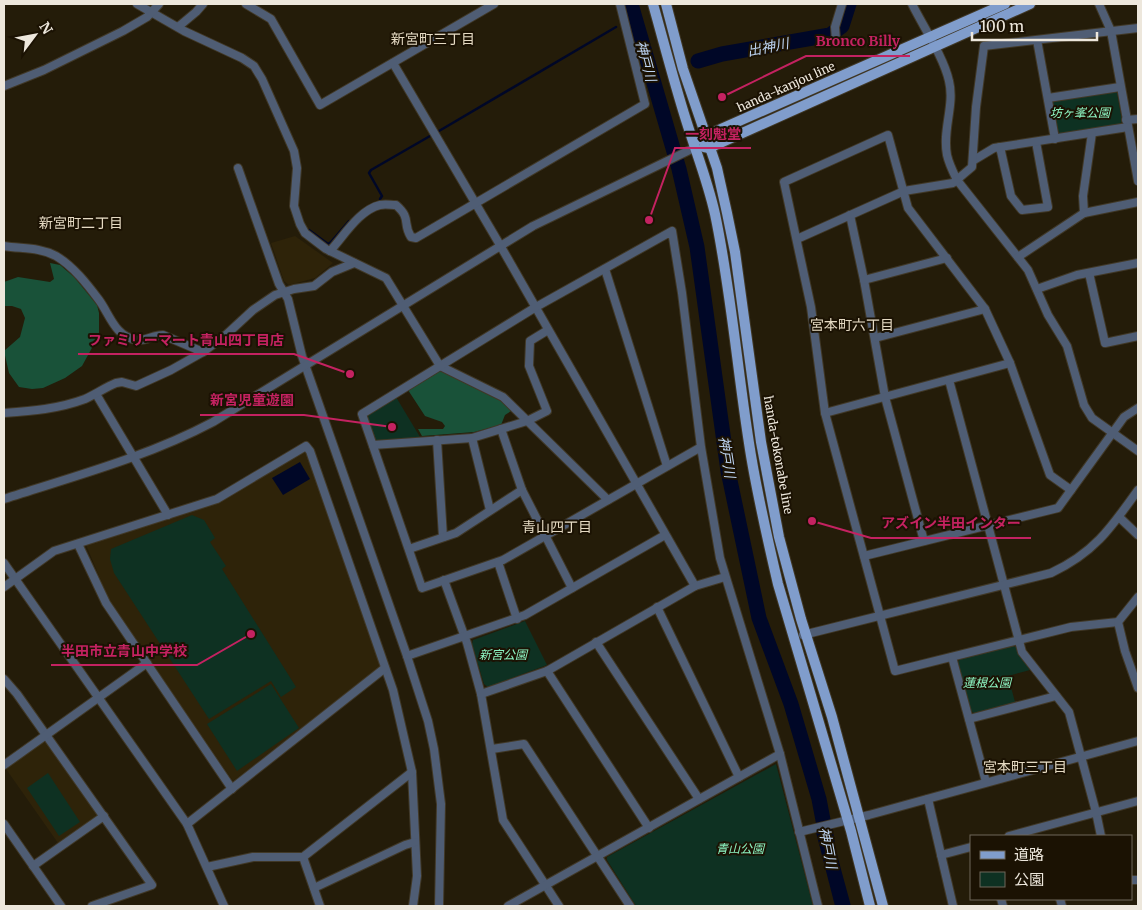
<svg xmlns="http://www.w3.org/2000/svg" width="1142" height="910" font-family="Merriweather,'Noto Sans JP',serif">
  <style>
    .built { fill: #2e2309 }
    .green { fill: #0e3122 }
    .forest { fill: #195239 }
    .water { fill: #000727 }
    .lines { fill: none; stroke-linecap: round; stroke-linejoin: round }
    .stream { stroke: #000727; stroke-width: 2.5 }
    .river { stroke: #000727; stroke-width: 15 }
    .minor-casing { stroke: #403827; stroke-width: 10 }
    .major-casing { stroke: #403827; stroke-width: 12 }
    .minor { stroke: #4f5d74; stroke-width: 8 }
    .major { stroke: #809dcc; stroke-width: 10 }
    .labels { text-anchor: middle; stroke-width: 4; stroke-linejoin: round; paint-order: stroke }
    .street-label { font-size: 12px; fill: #ede7dc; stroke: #1b1203 }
    .park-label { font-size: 12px; font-style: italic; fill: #8df5c2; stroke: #1b1203 }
    .neighbourhood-label { font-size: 14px; fill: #e5dac3; stroke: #1b1203 }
    .water-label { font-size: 14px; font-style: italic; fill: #bed5f3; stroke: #1b1203 }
    .leader { fill: none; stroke: #c42261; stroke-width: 2 }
    .callout-dot { fill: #c42261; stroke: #1b1203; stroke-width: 2 }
    .callout-label { font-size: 14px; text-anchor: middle; font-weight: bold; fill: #c42261; stroke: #1b1203; stroke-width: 4; stroke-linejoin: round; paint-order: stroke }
  </style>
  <rect width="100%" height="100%" fill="#241c09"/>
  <g class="built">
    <path d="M 295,236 L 333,263 L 315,278 L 289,285 L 284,281 L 271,243 Z"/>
    <path d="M 303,452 L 307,453 L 381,666 L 233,781 L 110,602 L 86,545 L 218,503 Z"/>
    <path d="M 42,741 L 48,741 L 98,813 L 97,817 L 58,843 L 6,769 Z"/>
  </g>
  <g class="green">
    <path d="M 1114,91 L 1117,93 L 1122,121 L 1120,124 L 1060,134 L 1058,130 L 1053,102 L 1055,99 Z"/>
    <path d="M 396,397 L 420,437 L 378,441 L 374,439 L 367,418 L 367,414 Z"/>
    <path d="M 192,515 L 204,520 L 215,538 L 210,542 L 226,566 L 222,569 L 296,687 L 281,697 L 271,681 L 209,719 L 114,573 L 110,559 L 111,549 Z"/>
    <path d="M 525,621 L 547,665 L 488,687 L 484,684 L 472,644 L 473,640 Z"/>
    <path d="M 1013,646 L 1016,647 L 1018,654 L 1030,670 L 1008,676 L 1015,702 L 974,713 L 971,711 L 958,662 L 960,659 Z"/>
    <path d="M 271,684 L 299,728 L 237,771 L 207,724 Z"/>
    <path d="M 776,764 L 813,906 L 636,906 L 607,860 L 607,857 Z"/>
    <path d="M 48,773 L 80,822 L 59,836 L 27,788 Z"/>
  </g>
  <g class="forest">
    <path d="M 50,263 L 60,265 L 74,277 L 97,305 L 99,313 L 99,335 L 82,366 L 65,378 L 43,388 L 32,389 L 19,387 L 9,373 L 4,351 L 20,337 L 25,318 L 21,309 L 12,306 L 4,306 L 4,282 L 18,277 L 50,282 L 54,279 Z"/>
    <path d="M 437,371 L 443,371 L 501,401 L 511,411 L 505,415 L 501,425 L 474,432 L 422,436 L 418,429 L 443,429 L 445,426 L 442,422 L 425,416 L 408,390 Z"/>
  </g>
  <g class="water">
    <path d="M 300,462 L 310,479 L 283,495 L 272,478 Z"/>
    <path d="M 830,829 L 851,906 L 835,906 L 816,832 Z"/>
  </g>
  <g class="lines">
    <g class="stream">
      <path d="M 439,131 L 616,27"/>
      <path d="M 380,199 L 382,196 L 369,173 L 371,170 L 430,136"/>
      <path d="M 353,218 L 359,213"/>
      <path d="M 309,230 L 328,244 L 331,242 L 349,221"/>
    </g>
    <g class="river">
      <path d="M 631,4 L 679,169 L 697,247 L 728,471 L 759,618 L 791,704 L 819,799 L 827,841"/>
      <path d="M 698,61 L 722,54 L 830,35 L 842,26 L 849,4"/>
    </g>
    <g class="minor-casing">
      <g id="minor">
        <path d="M 137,4 L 184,31 L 242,58 L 254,66 L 262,79 L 294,151 L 297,168 L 294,206 L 300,224 L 305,233 L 326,249 L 386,278 L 440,366 L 503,397 L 608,500"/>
        <path d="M 246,4 L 271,19 L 320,105 L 494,4"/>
        <path d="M 912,4 C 923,26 944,58 949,81 C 955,105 942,130 947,155 C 949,164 953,172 957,180 L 1028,270 L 1048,315 L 1067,346 L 1084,405 L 1092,418 L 1138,451"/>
        <path d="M 1099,4 L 1111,31 L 1138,181"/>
        <path d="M 178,27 L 196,12 L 203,4"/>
        <path d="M 836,40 L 835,27 L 842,4"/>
        <path d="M 1037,40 L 1055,139"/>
        <path d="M 393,63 L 500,245 L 695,586"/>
        <path d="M 4,86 L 44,70 L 123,31 L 147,17 L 159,4"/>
        <path d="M 1048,98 L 1120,87"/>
        <path d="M 1126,120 L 1138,119"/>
        <path d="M 1000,147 L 1011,196 L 1022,210 L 1048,207 L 1036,142"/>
        <path d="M 974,160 L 994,148 L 1128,127"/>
        <path d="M 238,168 L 279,284 L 288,299 L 302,356 L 407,656 L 428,721 L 434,749 L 441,804 L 439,906"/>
        <path d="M 1084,213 L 1083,196 L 1092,133"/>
        <path d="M 850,215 L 864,280 L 885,397 L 924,541"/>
        <path d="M 797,239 L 904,191 L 953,183 L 972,167 L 976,107 L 984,46 L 1138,28"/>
        <path d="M 4,246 C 22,249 39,247 56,256 C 73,266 87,284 99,300 C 110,315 115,337 137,340 C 145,341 154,335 163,335 L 203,352"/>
        <path d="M 330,251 C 344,236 359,210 380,205 C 385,204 391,205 396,205 C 412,219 402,223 411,237 L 416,238 L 645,104 L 620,4"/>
        <path d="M 1018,257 L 1084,213 L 1138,202"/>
        <path d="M 605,269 L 667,466"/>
        <path d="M 1089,273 L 1105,343 L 1138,336"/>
        <path d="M 864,280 L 947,258"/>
        <path d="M 1037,289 L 1077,275 L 1138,263"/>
        <path d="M 875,338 L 985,309"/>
        <path d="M 949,380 L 1022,652 L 1069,712 L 1096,812 L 1101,836"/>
        <path d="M 96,394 L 168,515"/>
        <path d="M 4,413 C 32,411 58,409 85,399 C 96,394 106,387 116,383 L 122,382 L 136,386 L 171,370 L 203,352 L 227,334 L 253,310 L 275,295 L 294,289 L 314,286 L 332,272 L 354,263"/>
        <path d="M 825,413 L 1010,363"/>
        <path d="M 501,429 L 522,490 L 572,588"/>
        <path d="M 472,438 L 490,510"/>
        <path d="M 437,440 L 443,537"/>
        <path d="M 373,445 L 472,438 L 527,421 L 547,411 L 529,366 L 530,341 L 548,330"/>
        <path d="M 701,447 L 503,560 L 422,588 L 362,414 L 536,307 L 672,231 L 682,293 L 701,447 L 720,558 L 780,754 L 818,906"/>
        <path d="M 1071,490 L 1050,475 L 1010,363 L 985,309 L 908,208 L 888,135 L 784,182 L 811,307 L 825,413 L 895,671 L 1071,627 L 1118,622"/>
        <path d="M 4,499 C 75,476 147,457 213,422 L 533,226 L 696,147"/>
        <path d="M 1119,517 L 1138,535"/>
        <path d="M 78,544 L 106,603 L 232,789"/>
        <path d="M 409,549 L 456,533 L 522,490"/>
        <path d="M 864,556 L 1058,508 L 1124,417 L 1138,408"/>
        <path d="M 498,562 L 517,619"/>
        <path d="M 4,563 L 187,824 L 224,906"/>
        <path d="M 444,580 L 467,643 L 481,694 L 503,820 L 559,906"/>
        <path d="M 4,587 L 54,551 L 217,499 L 306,446 L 310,451 L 393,690 L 412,772 L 417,876 L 413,906"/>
        <path d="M 1138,597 L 1118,622 L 1125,651 L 1138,688"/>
        <path d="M 657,607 L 739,777"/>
        <path d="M 803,635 L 1051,573 C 1094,553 1111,528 1138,490"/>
        <path d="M 596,642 L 699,799"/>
        <path d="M 407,656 L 525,615 L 665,535"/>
        <path d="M 952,657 L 986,782"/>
        <path d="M 547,671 L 649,828"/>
        <path d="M 4,679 L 17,694 L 152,885 L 92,906"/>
        <path d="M 481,694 L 547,671 L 695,586 L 725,577"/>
        <path d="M 969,719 L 1056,696"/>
        <path d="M 492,749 L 524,744 L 630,906"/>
        <path d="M 4,765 L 147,663"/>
        <path d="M 928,799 L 953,906"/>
        <path d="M 4,824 L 61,906"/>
        <path d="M 187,824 L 385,668"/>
        <path d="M 799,832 L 869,815 L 1138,741"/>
        <path d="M 1009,836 L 1138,801"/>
        <path d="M 941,855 L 971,847"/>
        <path d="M 303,857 L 320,906"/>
        <path d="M 33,866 L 104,816"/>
        <path d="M 207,867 L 253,857 L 303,857 L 412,772"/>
        <path d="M 1131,880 L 1138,880"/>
        <path d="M 314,888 L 405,845 L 415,842"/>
        <path d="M 1001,899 L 1003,906"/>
        <path d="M 1060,899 L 1062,906"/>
        <path d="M 508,906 L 780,754"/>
      </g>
    </g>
    <g class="major-casing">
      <g id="major">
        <path d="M 653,4 C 664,43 674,82 686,120 C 696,152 708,182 715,214 C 731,290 737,367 749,443 C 756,490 767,537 778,584 L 851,831 L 870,906"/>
        <path d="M 666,4 L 683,69 L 717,168 L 727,213 L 735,252 L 761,442 L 779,537 L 801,619 L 832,717 L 883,906"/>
        <path d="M 701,140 L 705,136 L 1005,4"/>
        <path d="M 704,147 L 709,148 L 1030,4"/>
      </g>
    </g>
    <use href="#minor" class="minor"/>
    <use href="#major" class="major"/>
  </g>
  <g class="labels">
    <g class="street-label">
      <text transform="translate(786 87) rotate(-24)" y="4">handa-kanjou line</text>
      <text transform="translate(778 455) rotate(80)" y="4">handa-tokonabe line</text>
    </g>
    <g class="park-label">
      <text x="1080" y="117">坊ヶ峯公園</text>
      <text x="503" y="659">新宮公園</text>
      <text x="987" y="687">蓮根公園</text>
      <text x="740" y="853">青山公園</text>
    </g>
    <g class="neighbourhood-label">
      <text x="433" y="44">新宮町三丁目</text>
      <text x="81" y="228">新宮町二丁目</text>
      <text x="852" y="330">宮本町六丁目</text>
      <text x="557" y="532">青山四丁目</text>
      <text x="1025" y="772">宮本町三丁目</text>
    </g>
    <g class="water-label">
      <text transform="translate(768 47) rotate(-11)" y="5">出神川</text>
      <text transform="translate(646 61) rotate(75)" y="5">神戸川</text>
      <text transform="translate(727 457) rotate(81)" y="5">神戸川</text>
      <text transform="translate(828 848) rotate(79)" y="5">神戸川</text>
    </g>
  </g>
  <path class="leader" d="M722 97L806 56H910M649 220L675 148H751M350 374L294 354H78M392 427L304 415H200M812 521L871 538H1031M251 634L197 665H51"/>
  <g class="callout-dot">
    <circle cx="722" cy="97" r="5"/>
    <circle cx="649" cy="220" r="5"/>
    <circle cx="350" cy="374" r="5"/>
    <circle cx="392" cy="427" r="5"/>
    <circle cx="812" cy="521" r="5"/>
    <circle cx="251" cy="634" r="5"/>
  </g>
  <g class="callout-label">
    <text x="858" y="46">Bronco Billy</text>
    <text x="713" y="139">一刻魁堂</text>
    <text x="186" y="345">ファミリーマート青山四丁目店</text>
    <text x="252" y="405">新宮児童遊園</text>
    <text x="951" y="528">アズイン半田インター</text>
    <text x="124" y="656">半田市立青山中学校</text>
  </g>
  <rect width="1142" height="910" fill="none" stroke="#ede7dc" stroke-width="10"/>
  <rect x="970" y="835" width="162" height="65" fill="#1b1203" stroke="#6f675a"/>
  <rect x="980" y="851" width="25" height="8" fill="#809dcc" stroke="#6f675a"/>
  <text x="1014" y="860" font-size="15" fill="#ede7dc">道路</text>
  <rect x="980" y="872" width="25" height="15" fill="#0e3122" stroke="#6f675a"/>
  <text x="1014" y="885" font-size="15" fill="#ede7dc">公園</text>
  <g transform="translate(35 35) rotate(58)" stroke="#1b1203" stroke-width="4" paint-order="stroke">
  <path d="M0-4L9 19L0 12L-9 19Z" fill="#ede7dc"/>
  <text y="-8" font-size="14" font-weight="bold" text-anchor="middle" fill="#ede7dc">N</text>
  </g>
  <path d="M972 32v8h125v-8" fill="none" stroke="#ede7dc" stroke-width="2.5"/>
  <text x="980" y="32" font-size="15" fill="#ede7dc" stroke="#1b1203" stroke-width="4" paint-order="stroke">100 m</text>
</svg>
